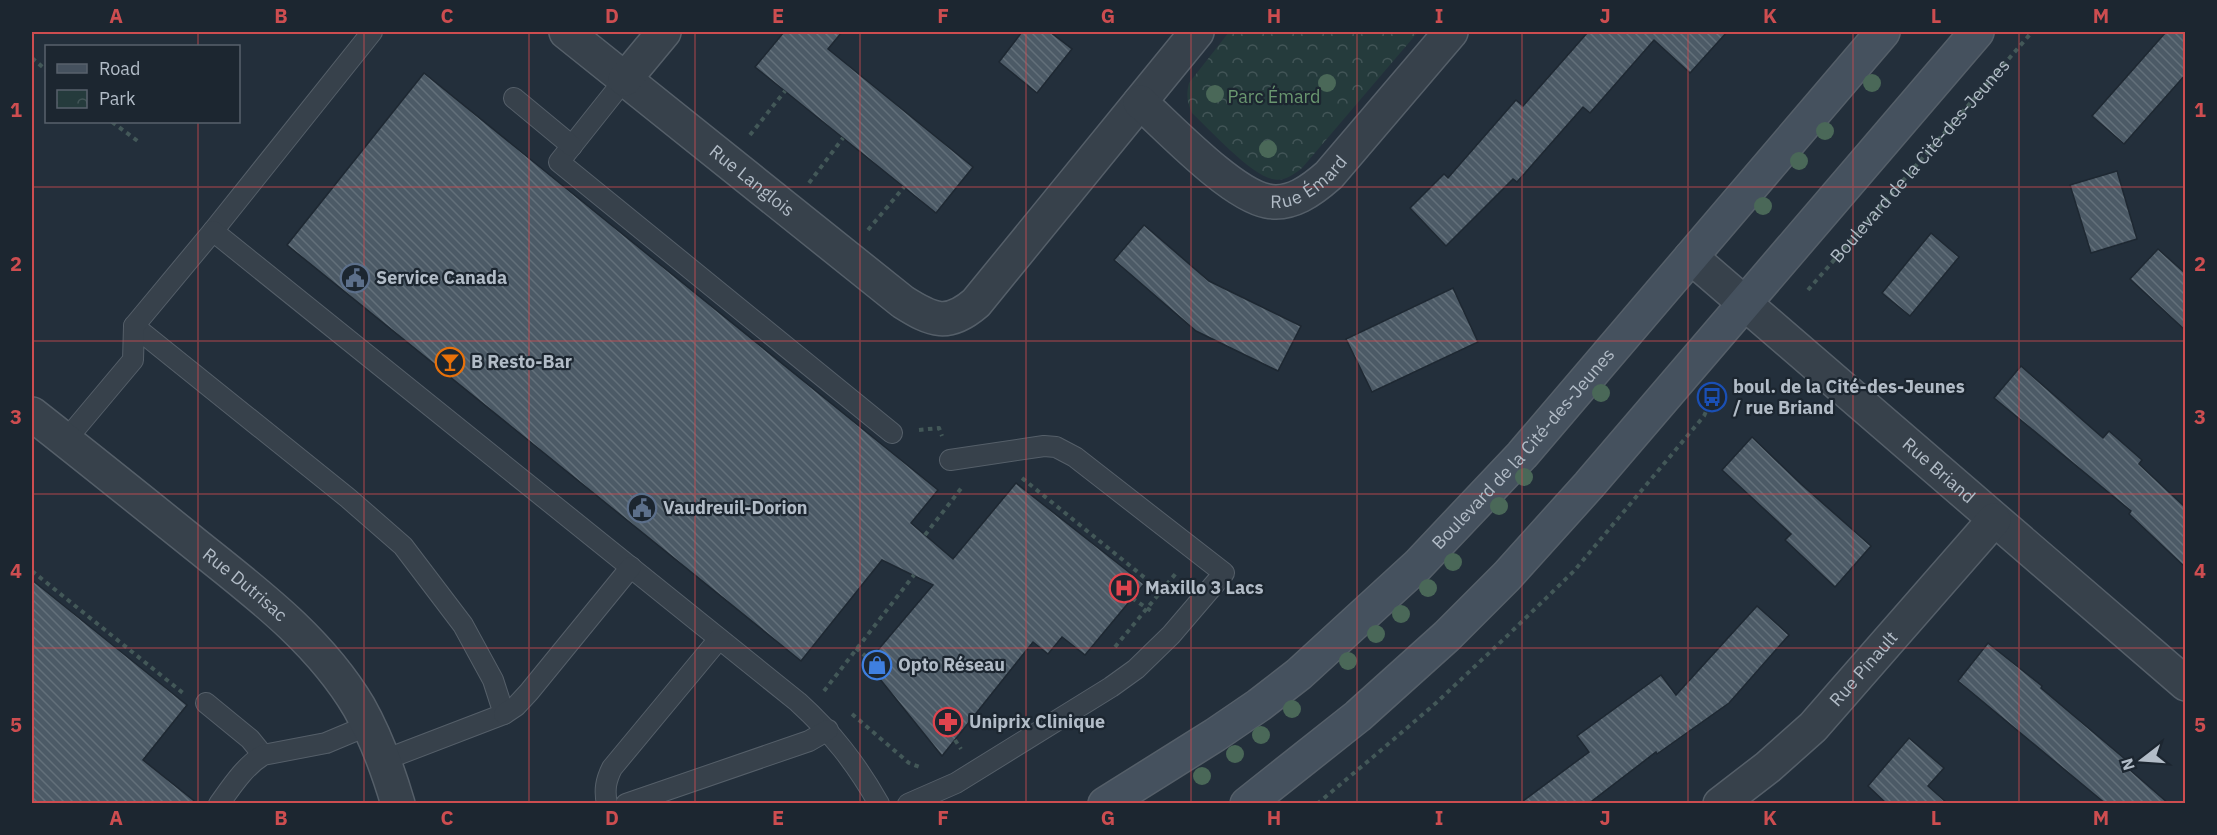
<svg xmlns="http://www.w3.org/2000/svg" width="2217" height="835" font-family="'IBM Plex Sans',sans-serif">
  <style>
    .park { fill: url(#park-crowns) }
    .building { fill: url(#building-back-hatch); stroke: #1e2832; stroke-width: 1.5 }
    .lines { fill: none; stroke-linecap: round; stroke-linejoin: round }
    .lane-casing { stroke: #555f69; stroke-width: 22 }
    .street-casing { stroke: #555f69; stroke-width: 36 }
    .secondary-casing { stroke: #555f69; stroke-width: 36 }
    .path { stroke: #435858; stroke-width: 4; stroke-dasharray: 4.5 4.5; stroke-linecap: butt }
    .lane { stroke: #37414b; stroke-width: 20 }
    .street { stroke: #37414b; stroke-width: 33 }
    .secondary { stroke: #45515e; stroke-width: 33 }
    .tree { fill: #4a6858 }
    .grid { fill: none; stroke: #cd4d50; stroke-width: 1.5; stroke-opacity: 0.55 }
    .labels { text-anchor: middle; stroke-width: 4.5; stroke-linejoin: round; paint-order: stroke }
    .park-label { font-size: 18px; fill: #6a9770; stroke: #1c2630 }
    .street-label { font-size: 18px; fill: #b2bcc7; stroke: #1c2630 }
    .poi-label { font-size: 18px; font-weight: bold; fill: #b2bcc7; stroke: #1c2630; text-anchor: start }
    .neatline { fill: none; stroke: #cd4d50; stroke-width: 2 }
    .grid-label { font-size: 20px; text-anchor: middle; font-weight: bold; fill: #cd4d50 }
  </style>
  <defs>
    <pattern id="park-crowns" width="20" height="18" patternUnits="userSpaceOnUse" patternTransform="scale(1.5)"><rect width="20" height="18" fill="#253b3c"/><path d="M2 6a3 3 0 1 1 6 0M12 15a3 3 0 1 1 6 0" fill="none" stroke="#425557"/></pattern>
    <pattern id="building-back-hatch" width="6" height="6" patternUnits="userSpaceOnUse" patternTransform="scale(1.5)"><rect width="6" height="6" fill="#4c5a66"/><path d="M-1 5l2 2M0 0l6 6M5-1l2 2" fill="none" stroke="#63707a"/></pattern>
  </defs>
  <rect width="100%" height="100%" fill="#232f3b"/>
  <path class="park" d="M 1229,32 L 1418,32 L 1302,168 C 1293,175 1284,182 1272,179 C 1250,174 1210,130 1192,113 C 1187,102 1186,95 1189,83 Z"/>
  <g class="building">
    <path d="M 784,32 L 842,32 L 828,49 L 973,167 L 936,213 L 755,67 Z"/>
    <path d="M 1022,32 L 1050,32 L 1072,49 L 1037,93 L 999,62 Z"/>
    <path d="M 1588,32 L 1727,32 L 1690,73 L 1654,40 L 1590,113 L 1583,107 L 1517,182 L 1513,179 L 1446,246 L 1410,208 L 1444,174 L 1448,178 L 1516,100 L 1523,106 Z"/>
    <path d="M 2166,32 L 2186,32 L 2186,74 L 2124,144 L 2092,116 Z"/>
    <path d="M 424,73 L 938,490 L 911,523 L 953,559 L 1016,483 L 1144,584 L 1085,655 L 1062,637 L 1048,654 L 1033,642 L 942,756 L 867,663 L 933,585 L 882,560 L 801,661 L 287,245 Z"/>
    <path d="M 2117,171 L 2137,239 L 2091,253 L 2070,185 Z"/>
    <path d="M 1144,225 L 1209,281 L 1301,326 L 1278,371 L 1196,331 L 1114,260 Z"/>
    <path d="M 1931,233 L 1959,257 L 1910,316 L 1882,293 Z"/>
    <path d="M 2158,249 L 2186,274 L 2186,331 L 2130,279 Z"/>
    <path d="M 1453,288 L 1478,342 L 1372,392 L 1346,339 Z"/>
    <path d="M 2021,366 L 2103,438 L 2109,431 L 2142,460 L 2139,464 L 2186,508 L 2186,568 L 2129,514 L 2131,511 L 1994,398 Z"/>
    <path d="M 1752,437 L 1801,484 L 1871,546 L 1835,587 L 1785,540 L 1791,534 L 1722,470 Z"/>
    <path d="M 32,580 L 187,705 L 143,760 L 198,804 L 32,804 Z"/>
    <path d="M 1757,606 L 1789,635 L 1729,703 L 1657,754 L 1656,752 L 1588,804 L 1519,804 L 1589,752 L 1577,736 L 1661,675 L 1676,695 Z"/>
    <path d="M 1988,643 L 2042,686 L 2041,688 L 2125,759 L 2122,763 L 2169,804 L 2106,804 L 1958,681 Z"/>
    <path d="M 1909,738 L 1944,768 L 1928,786 L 1948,804 L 1887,804 L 1868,786 Z"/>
  </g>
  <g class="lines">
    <g class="lane-casing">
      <g id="lane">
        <path d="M 625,79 L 559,162 L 892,433"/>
        <path d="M 514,98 L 572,146"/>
        <path d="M 213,231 L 372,32"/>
        <path d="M 134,326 L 348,498 L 403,546 L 463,625 L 493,680 L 504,714 L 384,760"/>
        <path d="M 65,441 L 133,360 L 134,326 L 213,231 L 798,702 C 832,733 856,763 879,804"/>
        <path d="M 206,703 L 250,739 L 263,755"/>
        <path d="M 504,714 L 516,706 L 529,692 L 631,567"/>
        <path d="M 219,804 C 232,786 245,766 263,755 L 326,743 L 369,725"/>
        <path d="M 607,804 C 604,790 606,780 612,768 L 719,639"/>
        <path d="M 626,804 L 809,741 L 828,730"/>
        <path d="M 908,804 L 956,783 L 1111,687 L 1136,669 L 1171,635 L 1224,573 L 1075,457 L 1056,447 L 1044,446 L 950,460"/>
      </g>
    </g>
    <g class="street-casing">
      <g id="street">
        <path id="s2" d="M 566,32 L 903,302 C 933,321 948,327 976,303 L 1197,32"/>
        <path d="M 625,79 L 664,32"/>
        <path id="s3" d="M 1140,102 C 1169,128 1231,194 1267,201 C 1291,206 1312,190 1329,175 L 1451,32"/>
        <path id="s4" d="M 1691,257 L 2186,684"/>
        <path id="s5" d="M 32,414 C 83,454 134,495 185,536 C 248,587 317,636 359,707 C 376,737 388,770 398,804"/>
        <path id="s6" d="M 1720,804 L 1768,767 L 1813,727 L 1994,520"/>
      </g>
    </g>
    <g class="secondary-casing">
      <g id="secondary">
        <path id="s7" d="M 1105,804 L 1215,735 L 1259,705 L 1299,674 L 1418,565 L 1522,455 L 1883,32"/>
        <path d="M 1247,804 L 1358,716 L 1447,636 L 1507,576 L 1589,485 L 1977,32"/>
      </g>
    </g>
    <g class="path">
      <path d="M 32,58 L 46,70"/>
      <path d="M 112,122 L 139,142"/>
      <path d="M 750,135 L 785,91"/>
      <path d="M 809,183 L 843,138"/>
      <path d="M 868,230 L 904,187"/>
      <path id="s1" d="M 1808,290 L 2032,32"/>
      <path d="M 919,430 L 939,428 L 942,436"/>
      <path d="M 1022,478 L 1161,591"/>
      <path d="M 925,535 L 963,486"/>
      <path d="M 32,571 L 183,693"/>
      <path d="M 1132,598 L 1154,613"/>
      <path d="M 1115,647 L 1177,572"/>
      <path d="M 856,648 L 870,660"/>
      <path d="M 824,691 L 914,575"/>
      <path d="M 852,714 L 909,763 L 922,768"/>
      <path d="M 955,740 L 961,749"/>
      <path d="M 1317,804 L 1373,757 L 1436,703 L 1506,637 L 1574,571 L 1704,416 L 1712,397"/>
    </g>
    <use href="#lane" class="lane"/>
    <use href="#street" class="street"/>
    <use href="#secondary" class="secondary"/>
  </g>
  <g class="tree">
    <circle cx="1327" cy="83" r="9"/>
    <circle cx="1872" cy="83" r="9"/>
    <circle cx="1215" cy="94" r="9"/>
    <circle cx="1825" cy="131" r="9"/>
    <circle cx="1268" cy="149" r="9"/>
    <circle cx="1799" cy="161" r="9"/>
    <circle cx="1763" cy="206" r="9"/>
    <circle cx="1601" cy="393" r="9"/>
    <circle cx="1524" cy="477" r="9"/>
    <circle cx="1499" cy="506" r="9"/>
    <circle cx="1453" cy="562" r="9"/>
    <circle cx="1428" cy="588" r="9"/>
    <circle cx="1401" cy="614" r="9"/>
    <circle cx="1376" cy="634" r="9"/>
    <circle cx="1348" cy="661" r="9"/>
    <circle cx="1292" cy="709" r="9"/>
    <circle cx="1261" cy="735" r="9"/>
    <circle cx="1235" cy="754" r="9"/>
    <circle cx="1202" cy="776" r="9"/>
  </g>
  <path class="grid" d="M 198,32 L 198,46M 364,32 L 364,804M 529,32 L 529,804M 695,32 L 695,804M 860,32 L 860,804M 1026,32 L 1026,804M 1191,32 L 1191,804M 1357,32 L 1357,804M 1522,32 L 1522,804M 1688,32 L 1688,804M 1853,32 L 1853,804M 2019,32 L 2019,804M 198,122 L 198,804M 32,187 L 2186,187M 32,341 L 2186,341M 32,494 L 2186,494M 32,648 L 2186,648"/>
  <defs>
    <g id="civic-ring" transform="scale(1.5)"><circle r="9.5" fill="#1c2630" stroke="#5c6f8a" stroke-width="1.5"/><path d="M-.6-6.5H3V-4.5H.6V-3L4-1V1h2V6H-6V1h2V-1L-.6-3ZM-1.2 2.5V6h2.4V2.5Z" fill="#5c6f8a"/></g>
    <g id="bar-ring" transform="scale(1.5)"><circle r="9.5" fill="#1c2630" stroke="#e8710a" stroke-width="1.5"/><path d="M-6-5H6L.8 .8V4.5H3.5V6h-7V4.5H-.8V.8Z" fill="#e8710a"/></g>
    <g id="bus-ring" transform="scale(1.5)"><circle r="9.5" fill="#1c2630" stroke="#1a4fb4" stroke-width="1.5"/><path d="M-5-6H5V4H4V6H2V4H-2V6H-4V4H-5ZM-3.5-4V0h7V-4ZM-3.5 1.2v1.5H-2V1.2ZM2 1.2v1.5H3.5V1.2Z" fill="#1a4fb4"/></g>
    <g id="hospital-ring" transform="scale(1.5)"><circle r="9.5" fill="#1c2630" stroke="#e0444e" stroke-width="1.5"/><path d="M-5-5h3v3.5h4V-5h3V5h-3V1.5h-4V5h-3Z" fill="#e0444e"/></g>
    <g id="shop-ring" transform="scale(1.5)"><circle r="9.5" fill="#1c2630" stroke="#3f7fe0" stroke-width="1.5"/><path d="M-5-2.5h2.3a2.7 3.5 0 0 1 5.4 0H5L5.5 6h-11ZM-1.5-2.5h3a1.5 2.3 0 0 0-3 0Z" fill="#3f7fe0"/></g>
    <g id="pharmacy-ring" transform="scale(1.5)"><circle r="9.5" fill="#1c2630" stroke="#e0444e" stroke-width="1.5"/><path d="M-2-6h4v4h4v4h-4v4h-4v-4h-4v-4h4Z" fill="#e0444e"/></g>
  </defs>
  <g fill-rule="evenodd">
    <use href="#civic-ring" x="355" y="278"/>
    <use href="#bar-ring" x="450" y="362"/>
    <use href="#bus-ring" x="1712" y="397"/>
    <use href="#civic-ring" x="642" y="508"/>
    <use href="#hospital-ring" x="1124" y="588"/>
    <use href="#shop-ring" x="877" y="665"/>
    <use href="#pharmacy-ring" x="948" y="722"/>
  </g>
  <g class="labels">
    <g class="park-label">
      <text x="1274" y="103">Parc Émard</text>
    </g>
    <g class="street-label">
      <text dy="6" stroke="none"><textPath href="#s1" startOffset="171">Boulevard de la Cité-des-Jeunes</textPath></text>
      <text dy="6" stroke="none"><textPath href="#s3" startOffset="210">Rue Émard</textPath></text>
      <text dy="6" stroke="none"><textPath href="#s2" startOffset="238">Rue Langlois</textPath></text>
      <text dy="6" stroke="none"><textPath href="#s7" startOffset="552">Boulevard de la Cité-des-Jeunes</textPath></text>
      <text dy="6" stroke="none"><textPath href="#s4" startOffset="327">Rue Briand</textPath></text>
      <text dy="6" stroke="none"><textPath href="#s5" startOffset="273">Rue Dutrisac</textPath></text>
      <text dy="6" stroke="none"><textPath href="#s6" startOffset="198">Rue Pinault</textPath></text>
    </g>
    <g class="poi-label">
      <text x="376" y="284">Service Canada</text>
      <text x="471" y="368">B Resto-Bar</text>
      <text x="1733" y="393">boul. de la Cité-des-Jeunes<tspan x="1733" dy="21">/ rue Briand</tspan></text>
      <text x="663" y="514">Vaudreuil-Dorion</text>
      <text x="1145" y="594">Maxillo 3 Lacs</text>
      <text x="898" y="671">Opto Réseau</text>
      <text x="969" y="728">Uniprix Clinique</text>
    </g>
  </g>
  <rect width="2217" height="835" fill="none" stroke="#1c2630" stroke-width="66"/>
  <rect x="45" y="45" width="195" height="78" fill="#1c2630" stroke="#58626c" stroke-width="1.5"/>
  <rect x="57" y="64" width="30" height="9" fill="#45515e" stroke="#58626c" stroke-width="1.5"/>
  <text x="99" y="75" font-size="18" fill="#b2bcc7">Road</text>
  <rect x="57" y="90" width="30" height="18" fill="url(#park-crowns)" stroke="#58626c" stroke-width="1.5"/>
  <text x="99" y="105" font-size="18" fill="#b2bcc7">Park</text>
  <g transform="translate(2142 760) rotate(253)" stroke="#1c2630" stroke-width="4.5" paint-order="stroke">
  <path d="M0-4.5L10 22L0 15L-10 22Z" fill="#b2bcc7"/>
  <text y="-9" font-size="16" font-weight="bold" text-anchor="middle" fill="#b2bcc7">N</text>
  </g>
  <rect x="33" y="33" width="2151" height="769" class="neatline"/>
  <g class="grid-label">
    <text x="116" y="23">A</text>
    <text x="281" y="23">B</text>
    <text x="447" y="23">C</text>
    <text x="612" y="23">D</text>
    <text x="778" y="23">E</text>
    <text x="943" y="23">F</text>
    <text x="1108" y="23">G</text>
    <text x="1274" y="23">H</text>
    <text x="1439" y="23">I</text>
    <text x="1605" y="23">J</text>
    <text x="1770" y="23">K</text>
    <text x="1936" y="23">L</text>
    <text x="2101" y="23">M</text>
    <text x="16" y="117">1</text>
    <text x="2200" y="117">1</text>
    <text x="16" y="271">2</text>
    <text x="2200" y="271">2</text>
    <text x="16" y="424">3</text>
    <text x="2200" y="424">3</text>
    <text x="16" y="578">4</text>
    <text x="2200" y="578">4</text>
    <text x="16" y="732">5</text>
    <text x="2200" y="732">5</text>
    <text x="116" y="825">A</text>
    <text x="281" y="825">B</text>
    <text x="447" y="825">C</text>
    <text x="612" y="825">D</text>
    <text x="778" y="825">E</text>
    <text x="943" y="825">F</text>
    <text x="1108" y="825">G</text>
    <text x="1274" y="825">H</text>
    <text x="1439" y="825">I</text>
    <text x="1605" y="825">J</text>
    <text x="1770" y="825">K</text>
    <text x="1936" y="825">L</text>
    <text x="2101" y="825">M</text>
  </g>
</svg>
